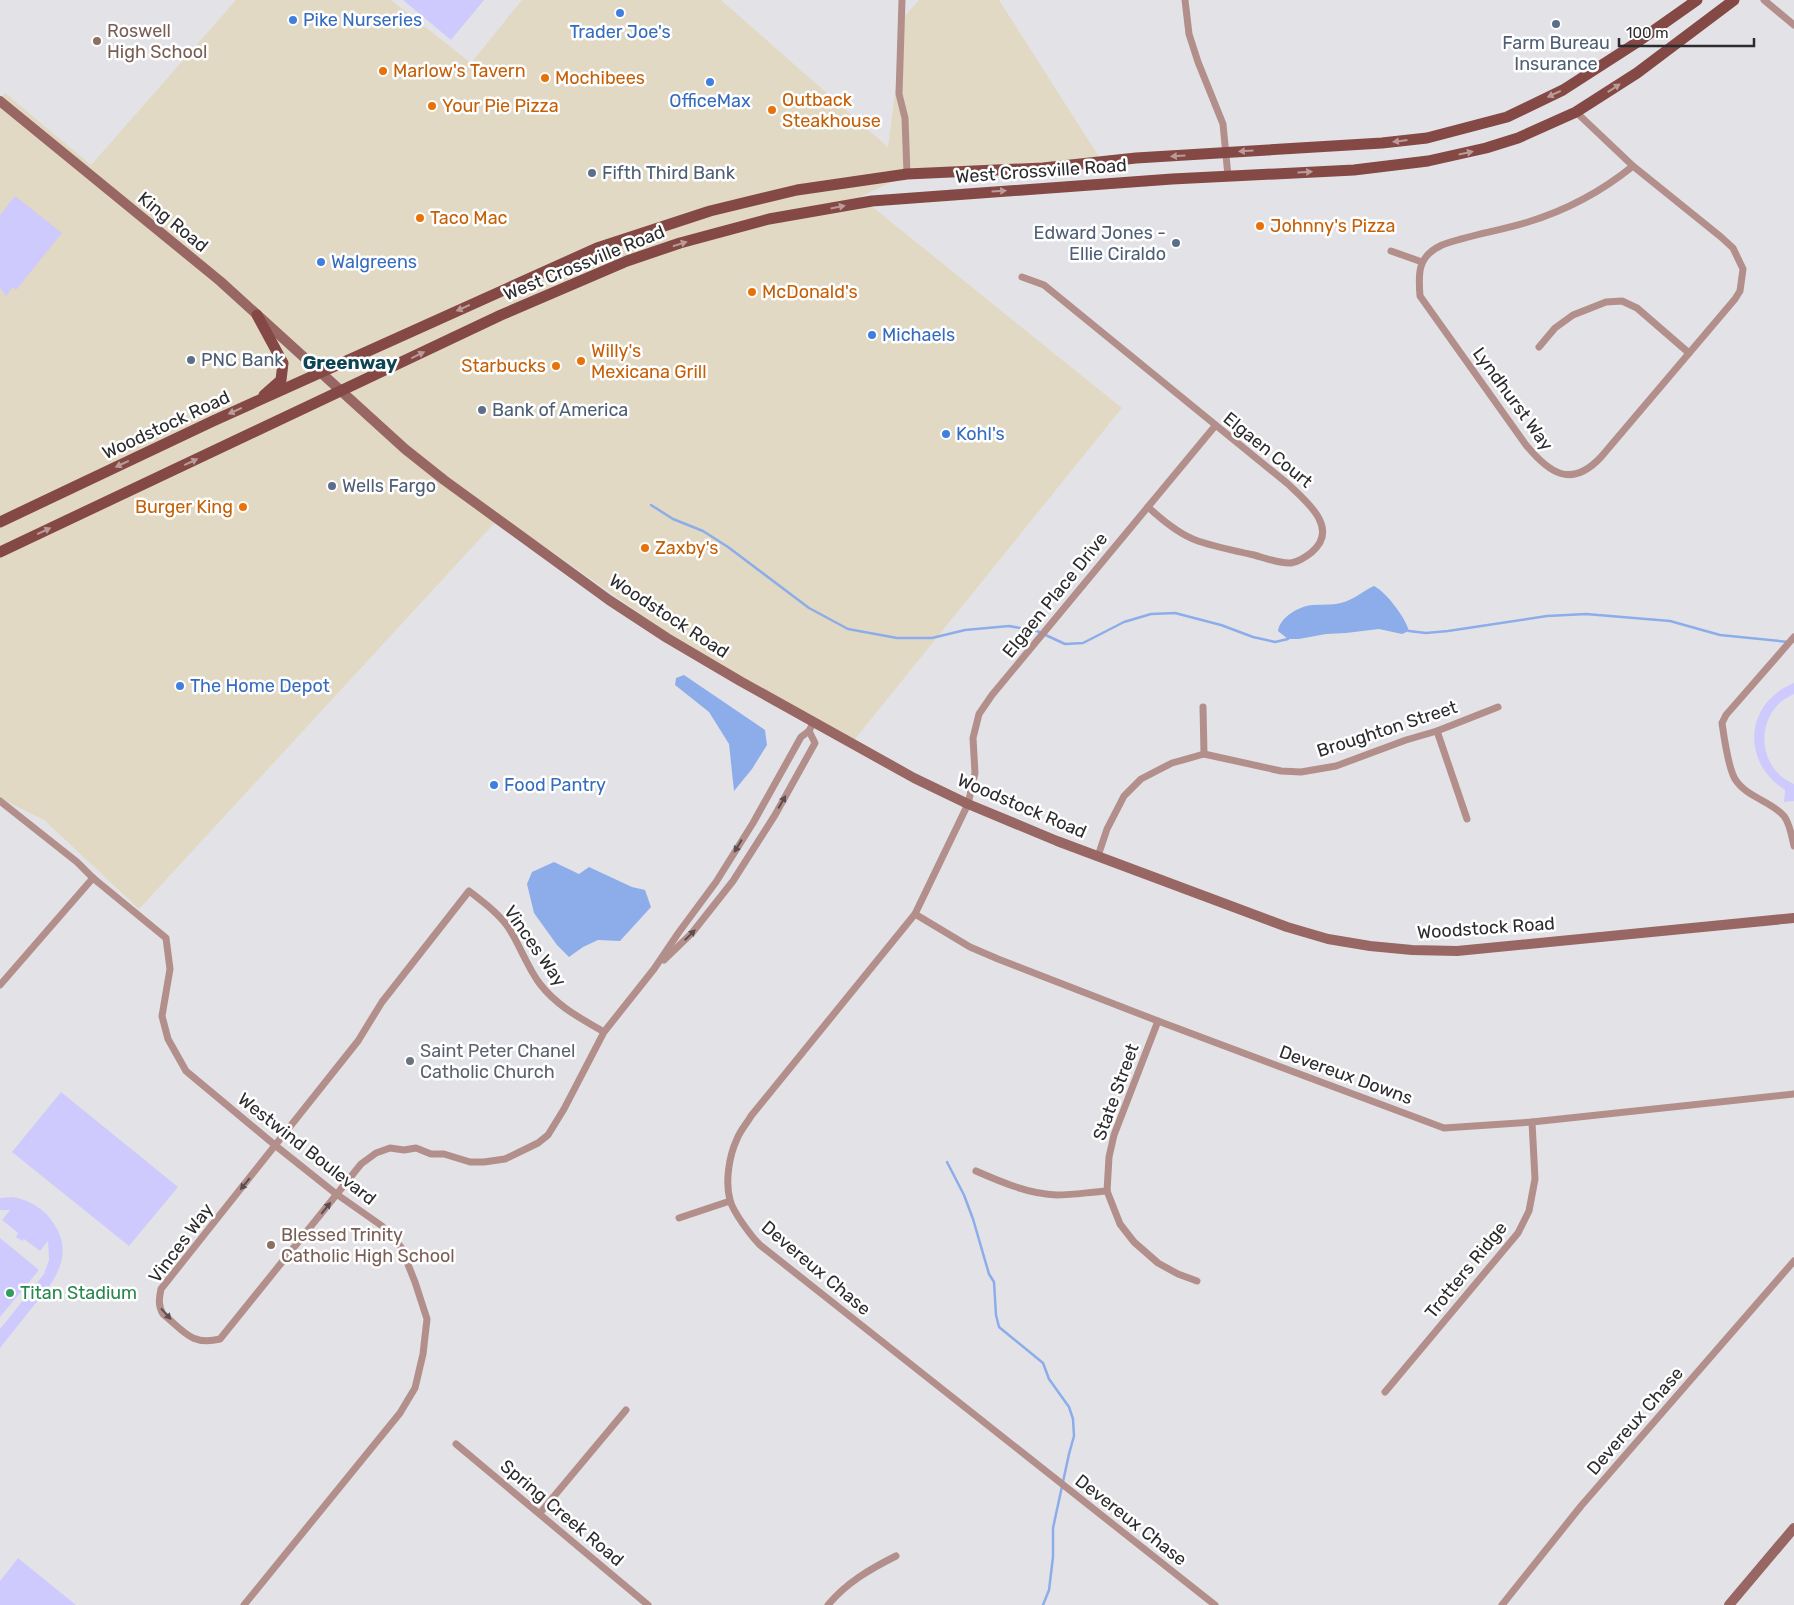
<svg xmlns="http://www.w3.org/2000/svg" width="1794" height="1605" font-family="Rubik,sans-serif">
  <style>
    .commercial { fill: #e2d9c4 }
    .green { fill: #cfcafd }
    .water { fill: #8cadea }
    .lines { fill: none; stroke-linecap: round; stroke-linejoin: round }
    .stream { stroke: #8cadea; stroke-width: 2.5 }
    .street { stroke: #b38f8c; stroke-width: 7 }
    .secondary { stroke: #986663; stroke-width: 10 }
    .primary { stroke: #844945; stroke-width: 11 }
    .oneway { fill: #bb9b99 }
    .oneway2 { fill: #5b4e4e }
    .shop-dot { fill: #3f7fe0; stroke: #fff; stroke-width: 2 }
    .service-dot { fill: #5c6f8a; stroke: #fff; stroke-width: 2 }
    .education-dot { fill: #8d6e63; stroke: #fff; stroke-width: 2 }
    .food-dot { fill: #e8710a; stroke: #fff; stroke-width: 2 }
    .worship-dot { fill: #6b7280; stroke: #fff; stroke-width: 2 }
    .leisure-dot { fill: #2e9e5b; stroke: #fff; stroke-width: 2 }
    .labels { text-anchor: middle; stroke-width: 5; stroke-linejoin: round; paint-order: stroke }
    .shop-label { font-size: 18px; fill: #366cbe; stroke: #fff; text-anchor: start }
    .education-label { font-size: 18px; fill: #785e54; stroke: #fff; text-anchor: start }
    .service-label { font-size: 18px; fill: #4e5e75; stroke: #fff; text-anchor: start }
    .food-label { font-size: 18px; fill: #c56008; stroke: #fff; text-anchor: start }
    .street-label { font-size: 18px; fill: #2c2b2d; stroke: #fff }
    .worship-label { font-size: 18px; fill: #5b616d; stroke: #fff; text-anchor: start }
    .leisure-label { font-size: 18px; fill: #27864d; stroke: #fff; text-anchor: start }
    .neighbourhood-label { font-size: 19px; font-weight: bold; fill: #0e4554; stroke: #fff }
  </style>
  <rect width="100%" height="100%" fill="#e3e3e7"/>
  <path class="commercial" d="M 236,0 L 391,0 L 471,63 L 522,0 L 721,0 L 888,147 L 905,16 L 919,0 L 999,0 L 1103,163 L 915,171 L 860,197 L 1122,408 L 851,744 L 739,683 L 501,516 L 139,909 L 44,820 L 0,798 L 0,99 L 5,93 L 91,165 Z"/>
  <g class="green">
    <path d="M 403,0 L 484,0 L 451,40 Z"/>
    <path d="M 15,196 L 62,233 L 16,290 L 13,287 L 6,296 L 0,288 L 0,215 Z"/>
    <path d="M 1794,683 L 1794,694 C 1755,710 1754,767 1794,784 L 1794,801 L 1784,802 L 1785,790 C 1741,762 1744,703 1794,683 Z"/>
    <path d="M 61,1092 L 178,1187 L 129,1246 L 12,1152 Z"/>
    <path d="M 14,1197 C 31,1201 45,1209 54,1224 C 76,1257 52,1284 31,1309 C 21,1322 10,1335 0,1348 L 0,1329 L 44,1274 L 49,1260 L 48,1241 L 40,1251 L 24,1239 L 22,1241 L 16,1237 L 18,1233 L 2,1220 L 10,1210 L 0,1210 L 0,1198 Z"/>
    <path d="M 0,1238 L 39,1270 L 0,1317 Z"/>
    <path d="M 18,1558 L 76,1605 L 0,1605 L 0,1581 Z"/>
  </g>
  <g class="water">
    <path d="M 1374,586 C 1387,593 1405,617 1409,631 L 1402,634 L 1379,629 L 1346,633 L 1326,634 L 1299,639 L 1288,639 L 1278,631 C 1280,617 1299,606 1313,605 C 1325,604 1335,606 1347,601 C 1358,597 1364,590 1374,586 Z"/>
    <path d="M 684,675 L 765,730 L 767,745 L 752,769 L 734,791 L 729,744 L 709,712 L 675,685 L 676,678 Z"/>
    <path d="M 554,862 L 579,874 L 589,867 L 632,887 L 645,890 L 651,907 L 620,941 L 598,940 L 583,947 L 569,957 L 557,945 L 534,913 L 527,884 L 532,872 Z"/>
  </g>
  <g class="lines">
    <g class="stream">
      <path d="M 651,505 L 673,519 L 703,531 L 728,547 L 809,608 L 848,629 L 897,638 L 932,638 L 965,630 L 1009,626 L 1037,631 L 1065,644 L 1083,643 L 1124,622 L 1151,614 L 1175,613 L 1221,625 L 1253,637 L 1275,642 L 1288,639"/>
      <path d="M 1409,631 L 1426,633 L 1448,631 L 1547,616 L 1586,614 L 1670,621 L 1720,635 L 1789,642"/>
      <path d="M 947,1162 L 964,1195 L 973,1219 L 989,1274 L 994,1282 L 996,1315 L 999,1327 L 1043,1363 L 1049,1379 L 1069,1407 L 1073,1419 L 1074,1436 L 1069,1454 L 1053,1528 L 1053,1557 L 1049,1590 L 1043,1605"/>
    </g>
    <g class="street">
      <path d="M 902,0 L 899,94 L 905,118 L 907,174"/>
      <path d="M 1185,0 L 1189,34 L 1198,62 L 1223,124 L 1228,176"/>
      <path d="M 1764,0 L 1794,25"/>
      <path d="M 1576,112 L 1633,166 L 1721,237 L 1733,248 L 1743,269 L 1740,291 L 1735,299 L 1601,457 C 1571,489 1549,473 1526,445 L 1420,296 C 1418,272 1418,256 1442,245 C 1469,235 1499,231 1528,222 C 1567,210 1601,192 1633,166"/>
      <path d="M 1391,251 L 1422,262"/>
      <path d="M 1022,277 L 1044,285 L 1288,484 C 1306,501 1340,528 1312,552 C 1307,556 1298,562 1291,563 C 1280,564 1265,558 1254,555 C 1235,551 1216,547 1198,541 C 1180,535 1162,520 1148,507"/>
      <path d="M 1539,347 L 1555,328 L 1573,315 L 1606,302 L 1622,301 L 1637,308 L 1689,353"/>
      <path d="M 1215,426 L 992,695 L 979,714 L 973,738 L 975,773 L 968,804 L 915,914 L 751,1116 C 747,1123 740,1131 737,1139 C 729,1156 725,1182 730,1200 C 733,1212 751,1236 760,1245 L 1215,1605"/>
      <path d="M 1794,637 L 1726,715 L 1722,723 C 1724,737 1728,767 1735,779 C 1746,797 1771,801 1784,816 C 1790,824 1792,837 1794,846"/>
      <path d="M 1203,707 L 1204,754"/>
      <path d="M 1437,731 L 1467,819"/>
      <path d="M 0,801 L 77,862 L 93,878 L 166,938 L 170,969 L 162,1016 L 168,1039 L 186,1071 L 276,1146 L 335,1193 L 382,1226 L 401,1247 L 415,1282 L 427,1319 L 423,1354 L 415,1388 L 400,1413 L 244,1605"/>
      <path d="M 1098,856 L 1107,829 L 1124,796 L 1141,779 L 1172,763 L 1204,754 L 1281,771 L 1301,772 L 1336,766 L 1406,740 L 1437,731 L 1498,707"/>
      <path d="M 915,914 L 970,947 L 998,959 L 1158,1021 L 1444,1128 L 1532,1122 L 1794,1094"/>
      <path d="M 664,960 L 692,933 L 733,881 L 775,815 L 815,743 L 809,731"/>
      <path d="M 0,985 L 93,878"/>
      <path d="M 1158,1021 L 1114,1135 L 1109,1157 L 1107,1191 L 1120,1224 L 1134,1242 L 1158,1263 L 1178,1274 L 1197,1281"/>
      <path d="M 604,1032 C 580,1018 557,1006 540,984 C 527,967 520,945 508,927 C 498,913 483,902 469,891 L 382,1002 L 358,1041 L 161,1289 C 159,1298 158,1306 163,1314 C 184,1331 191,1346 220,1339 L 349,1179 L 361,1164 L 376,1153 L 390,1148 L 404,1150 L 416,1148 L 431,1154 L 444,1154 L 470,1162 L 484,1162 L 505,1159 L 538,1143 L 548,1135 L 564,1109 L 604,1032 L 654,969 L 679,932 L 716,882 L 753,823 L 801,737 L 809,731 L 813,723"/>
      <path d="M 976,1171 C 1001,1182 1029,1194 1057,1195 C 1074,1195 1090,1192 1107,1191"/>
      <path d="M 679,1218 L 730,1201"/>
      <path d="M 1385,1392 L 1518,1233 L 1529,1211 L 1535,1179 L 1532,1122"/>
      <path d="M 456,1444 L 648,1605"/>
      <path d="M 540,1513 L 626,1410"/>
      <path d="M 828,1605 C 846,1583 870,1569 896,1556"/>
      <path d="M 1502,1605 L 1581,1506 L 1794,1261"/>
    </g>
    <g class="secondary">
      <path d="M 0,101 L 220,281 L 405,449 L 444,480 L 609,600 L 667,638 L 740,681 L 914,778 L 968,804 L 1057,841 L 1287,927 L 1328,939 L 1370,946 L 1412,950 L 1457,951 L 1794,918"/>
      <path d="M 1729,1605 L 1794,1528"/>
    </g>
    <g class="primary">
      <path d="M 257,315 L 283,363 L 281,380 L 264,395"/>
      <path d="M 0,522 L 213,421 L 597,248 L 710,211 L 797,190 L 907,174 L 1043,168 L 1136,158 L 1382,143 L 1427,138 L 1507,117 L 1563,90 L 1636,43 L 1697,0"/>
      <path d="M 0,552 L 501,315 L 627,261 L 680,243 L 769,219 L 872,201 L 1172,179 L 1354,170 L 1428,161 L 1486,148 L 1518,138 L 1576,112 L 1637,73 L 1734,0"/>
    </g>
  </g>
  <defs><path id="oneway-solid" d="M-6-.8H1V-3.2L6.5 0L1 3.2V.8H-6Z" transform="scale(1.25)"/></defs>
  <g class="oneway">
    <use href="#oneway-solid" transform="translate(1614 88) rotate(-33)"/>
    <use href="#oneway-solid" transform="translate(1554 94) rotate(155)"/>
    <use href="#oneway-solid" transform="translate(1400 141) rotate(173)"/>
    <use href="#oneway-solid" transform="translate(1246 151) rotate(177)"/>
    <use href="#oneway-solid" transform="translate(1466 153) rotate(-12)"/>
    <use href="#oneway-solid" transform="translate(1178 156) rotate(176)"/>
    <use href="#oneway-solid" transform="translate(1305 172) rotate(-3)"/>
    <use href="#oneway-solid" transform="translate(999 191) rotate(-4)"/>
    <use href="#oneway-solid" transform="translate(838 207) rotate(-11)"/>
    <use href="#oneway-solid" transform="translate(680 244) rotate(-17)"/>
    <use href="#oneway-solid" transform="translate(463 308) rotate(156)"/>
    <use href="#oneway-solid" transform="translate(418 355) rotate(-26)"/>
    <use href="#oneway-solid" transform="translate(235 411) rotate(156)"/>
    <use href="#oneway-solid" transform="translate(191 462) rotate(-25)"/>
    <use href="#oneway-solid" transform="translate(122 464) rotate(155)"/>
    <use href="#oneway-solid" transform="translate(44 531) rotate(-25)"/>
  </g>
  <g class="oneway2">
    <use href="#oneway-solid" transform="translate(782 802) rotate(-60)"/>
    <use href="#oneway-solid" transform="translate(738 846) rotate(121)"/>
    <use href="#oneway-solid" transform="translate(690 935) rotate(-45)"/>
    <use href="#oneway-solid" transform="translate(245 1184) rotate(129)"/>
    <use href="#oneway-solid" transform="translate(326 1208) rotate(-51)"/>
    <use href="#oneway-solid" transform="translate(166 1314) rotate(48)"/>
  </g>
  <g class="shop-dot">
    <circle cx="620" cy="13" r="5"/>
    <circle cx="293" cy="20" r="5"/>
    <circle cx="710" cy="82" r="5"/>
    <circle cx="321" cy="262" r="5"/>
    <circle cx="872" cy="335" r="5"/>
    <circle cx="946" cy="434" r="5"/>
    <circle cx="180" cy="686" r="5"/>
    <circle cx="494" cy="785" r="5"/>
  </g>
  <g class="service-dot">
    <circle cx="1556" cy="24" r="5"/>
    <circle cx="592" cy="173" r="5"/>
    <circle cx="1176" cy="243" r="5"/>
    <circle cx="191" cy="360" r="5"/>
    <circle cx="482" cy="410" r="5"/>
    <circle cx="332" cy="486" r="5"/>
  </g>
  <g class="education-dot">
    <circle cx="97" cy="41" r="5"/>
    <circle cx="271" cy="1245" r="5"/>
  </g>
  <g class="food-dot">
    <circle cx="383" cy="71" r="5"/>
    <circle cx="545" cy="78" r="5"/>
    <circle cx="432" cy="106" r="5"/>
    <circle cx="772" cy="110" r="5"/>
    <circle cx="420" cy="218" r="5"/>
    <circle cx="1260" cy="226" r="5"/>
    <circle cx="752" cy="292" r="5"/>
    <circle cx="581" cy="361" r="5"/>
    <circle cx="556" cy="366" r="5"/>
    <circle cx="243" cy="507" r="5"/>
    <circle cx="645" cy="548" r="5"/>
  </g>
  <circle class="worship-dot" cx="410" cy="1061" r="5"/>
  <circle class="leisure-dot" cx="10" cy="1293" r="5"/>
  <g class="labels">
    <g class="shop-label">
      <text x="303" y="26">Pike Nurseries</text>
      <text x="620" y="38" text-anchor="middle">Trader Joe's</text>
      <text x="710" y="107" text-anchor="middle">OfficeMax</text>
      <text x="331" y="268">Walgreens</text>
      <text x="882" y="341">Michaels</text>
      <text x="956" y="440">Kohl's</text>
      <text x="190" y="692">The Home Depot</text>
      <text x="504" y="791">Food Pantry</text>
    </g>
    <g class="education-label">
      <text x="107" y="37">Roswell<tspan x="107" dy="21">High School</tspan></text>
      <text x="281" y="1241">Blessed Trinity<tspan x="281" dy="21">Catholic High School</tspan></text>
    </g>
    <g class="service-label">
      <text x="1556" y="49" text-anchor="middle">Farm Bureau<tspan x="1556" dy="21">Insurance</tspan></text>
      <text x="602" y="179">Fifth Third Bank</text>
      <text x="1166" y="239" text-anchor="end">Edward Jones -<tspan x="1166" dy="21">Ellie Ciraldo</tspan></text>
      <text x="201" y="366">PNC Bank</text>
      <text x="492" y="416">Bank of America</text>
      <text x="342" y="492">Wells Fargo</text>
    </g>
    <g class="food-label">
      <text x="393" y="77">Marlow's Tavern</text>
      <text x="555" y="84">Mochibees</text>
      <text x="782" y="106">Outback<tspan x="782" dy="21">Steakhouse</tspan></text>
      <text x="442" y="112">Your Pie Pizza</text>
      <text x="430" y="224">Taco Mac</text>
      <text x="1270" y="232">Johnny's Pizza</text>
      <text x="762" y="298">McDonald's</text>
      <text x="591" y="357">Willy's<tspan x="591" dy="21">Mexicana Grill</tspan></text>
      <text x="546" y="372" text-anchor="end">Starbucks</text>
      <text x="233" y="513" text-anchor="end">Burger King</text>
      <text x="655" y="554">Zaxby's</text>
    </g>
    <g class="street-label">
      <text transform="translate(1041 171) rotate(-4)" y="6">West Crossville Road</text>
      <text transform="translate(173 222) rotate(39)" y="6">King Road</text>
      <text transform="translate(584 263) rotate(-22)" y="6">West Crossville Road</text>
      <text transform="translate(1513 399) rotate(54)" y="6">Lyndhurst Way</text>
      <text transform="translate(166 425) rotate(-25)" y="6">Woodstock Road</text>
      <text transform="translate(1268 450) rotate(39)" y="6">Elgaen Court</text>
      <text transform="translate(1055 595) rotate(-51)" y="6">Elgaen Place Drive</text>
      <text transform="translate(669 616) rotate(33)" y="6">Woodstock Road</text>
      <text transform="translate(1387 729) rotate(-18)" y="6">Broughton Street</text>
      <text transform="translate(1022 806) rotate(23)" y="6">Woodstock Road</text>
      <text transform="translate(1486 928) rotate(-4)" y="6">Woodstock Road</text>
      <text transform="translate(535 946) rotate(55)" y="6">Vinces Way</text>
      <text transform="translate(1346 1075) rotate(20)" y="6">Devereux Downs</text>
      <text transform="translate(1116 1092) rotate(-70)" y="6">State Street</text>
      <text transform="translate(307 1149) rotate(38)" y="6">Westwind Boulevard</text>
      <text transform="translate(181 1243) rotate(-53)" y="6">Vinces Way</text>
      <text transform="translate(816 1268) rotate(40)" y="6">Devereux Chase</text>
      <text transform="translate(1466 1270) rotate(-51)" y="6">Trotters Ridge</text>
      <text transform="translate(1635 1421) rotate(-49)" y="6">Devereux Chase</text>
      <text transform="translate(562 1513) rotate(40)" y="6">Spring Creek Road</text>
      <text transform="translate(1131 1520) rotate(38)" y="6">Devereux Chase</text>
    </g>
    <g class="worship-label">
      <text x="420" y="1057">Saint Peter Chanel<tspan x="420" dy="21">Catholic Church</tspan></text>
    </g>
    <g class="leisure-label">
      <text x="20" y="1299">Titan Stadium</text>
    </g>
    <g class="neighbourhood-label">
      <text x="350" y="369">Greenway</text>
    </g>
  </g>
  <path d="M1619 38v8h135v-8" fill="none" stroke="#2c2b2d" stroke-width="2.5"/>
  <text x="1626" y="38" font-size="15" fill="#2c2b2d" stroke="#ffffff" stroke-width="4" paint-order="stroke">100 m</text>
</svg>
